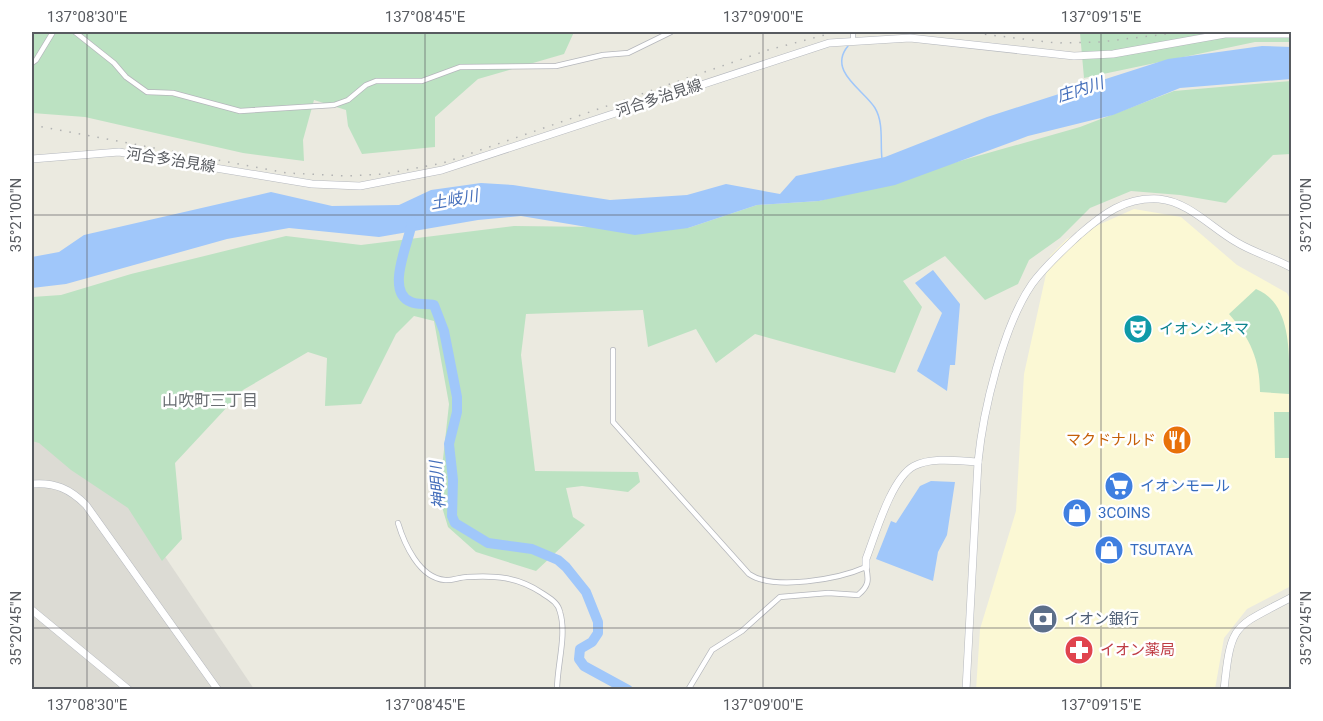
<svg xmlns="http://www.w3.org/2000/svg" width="1323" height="721" font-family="Roboto,'Noto Sans JP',sans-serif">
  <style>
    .commercial { fill: #fbf8d4 }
    .industrial { fill: #dcdbd4 }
    .green { fill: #bce2c2 }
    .water { fill: #a0c7fa }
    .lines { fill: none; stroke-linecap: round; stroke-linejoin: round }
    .stream { stroke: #a0c7fa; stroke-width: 1.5 }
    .river { stroke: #a0c7fa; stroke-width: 10 }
    .street-casing { stroke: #b5b7bc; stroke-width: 6 }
    .secondary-casing { stroke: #b5b8be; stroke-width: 8 }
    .street { stroke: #fff; stroke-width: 4.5 }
    .secondary { stroke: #fff; stroke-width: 7 }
    .rail { stroke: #b1b2b2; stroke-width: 1.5; stroke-dasharray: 1.5 8; stroke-linecap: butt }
    .ticks { fill: none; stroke: #585b60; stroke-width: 1.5; stroke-opacity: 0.45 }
    .labels { text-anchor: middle; stroke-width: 5; stroke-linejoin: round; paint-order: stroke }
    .street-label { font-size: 15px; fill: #585b60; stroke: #fff }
    .culture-label { font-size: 15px; fill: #0d838f; stroke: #fff; text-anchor: start }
    .food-label { font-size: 15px; fill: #c56008; stroke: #fff; text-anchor: end }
    .shop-label { font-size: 15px; fill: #366cbe; stroke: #fff; text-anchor: start }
    .service-label { font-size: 15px; fill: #4e5e75; stroke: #fff; text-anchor: start }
    .health-label { font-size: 15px; fill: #be3a42; stroke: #fff; text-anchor: start }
    .water-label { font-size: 16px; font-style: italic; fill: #456fbb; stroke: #fff }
    .neighbourhood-label { font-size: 16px; fill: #696d72; stroke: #fff }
    .neatline { fill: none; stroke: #585b60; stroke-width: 2 }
    .ticks-label { font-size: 15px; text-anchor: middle; fill: #585b60 }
  </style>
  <rect width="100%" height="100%" fill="#ebeae0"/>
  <path class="commercial" d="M 1134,209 L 1181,217 L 1237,265 L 1287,293 L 1291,301 L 1291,586 L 1247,609 L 1224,638 L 1215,689 L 976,690 L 980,629 L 1016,511 L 1024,374 L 1050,256 L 1067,239 Z"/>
  <path class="industrial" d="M 32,435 L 129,503 L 254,689 L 32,689 Z"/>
  <g class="green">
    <path d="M 32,32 L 574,32 L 564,54 L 478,79 L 435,117 L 435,147 L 362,154 L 348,126 L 346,110 L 314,100 L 303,140 L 304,161 L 243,153 L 85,117 L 32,113 Z"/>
    <path d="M 1071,32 L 1291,32 L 1292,42 L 1255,42 L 1084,78 L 1080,33 Z"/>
    <path d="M 1291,81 L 1291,154 L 1273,155 L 1226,203 L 1180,195 L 1131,191 L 1090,208 L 1060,238 L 1029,260 L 1018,284 L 985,300 L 945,256 L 903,281 L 922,307 L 895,373 L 755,334 L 716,363 L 696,329 L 648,347 L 643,310 L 526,314 L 521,355 L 535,471 L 638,472 L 640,482 L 628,492 L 582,486 L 566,488 L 573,517 L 585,525 L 536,571 L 476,552 L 448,527 L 439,497 L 437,475 L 443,459 L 449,404 L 434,321 L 414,316 L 396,334 L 361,404 L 325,406 L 327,358 L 308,352 L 243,390 L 175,463 L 182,539 L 162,561 L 128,508 L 71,470 L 39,443 L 32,441 L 32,297 L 61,295 L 131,274 L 286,236 L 361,245 L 514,226 L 688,228 L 757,205 L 819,201 L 1080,127 L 1174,91 Z"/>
    <path d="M 1256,289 C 1294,304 1289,360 1289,394 L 1260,392 C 1260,360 1250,338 1229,314 Z"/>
    <path d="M 1274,412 L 1290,412 L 1291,458 L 1275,458 Z"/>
  </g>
  <g class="water">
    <path d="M 1262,46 L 1291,47 L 1291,79 L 1180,88 L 1113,115 L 1028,136 L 895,185 L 819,201 L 757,205 L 688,228 L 635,235 L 521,216 L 478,220 L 379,237 L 289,228 L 227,239 L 66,284 L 32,288 L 32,257 L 59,252 L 84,235 L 271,192 L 332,206 L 399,205 L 431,190 L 481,183 L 513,185 L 610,200 L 687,195 L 726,184 L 780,194 L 796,176 L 885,157 L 987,117 L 1168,59 Z"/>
    <path d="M 933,270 L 960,304 L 955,365 L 950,365 L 947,391 L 917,371 L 942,313 L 915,283 Z"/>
    <path d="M 931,481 L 955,482 L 947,535 L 938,552 L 933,581 L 876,559 L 891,521 L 896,523 L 920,486 Z"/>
  </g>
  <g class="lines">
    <path class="stream" d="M 848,46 C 827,71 864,90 875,108 C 884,123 880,143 882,159"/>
    <path class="river" d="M 412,222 C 410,240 384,292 411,302 C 417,305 427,303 434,305 L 444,331 L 457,397 L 457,412 L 449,444 L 453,480 L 452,516 L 455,523 L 488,543 L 532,549 L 558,560 L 566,567 L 586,592 L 598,622 L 598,633 L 592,642 L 580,649 L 579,659 L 584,666 L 628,690"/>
    <g class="street-casing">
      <g id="street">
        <path d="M 75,32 L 114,63 L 126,77 L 147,92 L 173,93 L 240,111 L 334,105 L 348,100 L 366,85 L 376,81 L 422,81 L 460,67 L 556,66 L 603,55 L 628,53 L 671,32"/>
        <path d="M 853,32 L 853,39"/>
        <path d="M 32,63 L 36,60 L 53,32"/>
        <path d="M 613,350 L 613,422 L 749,574 C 774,591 839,579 866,567 C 869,580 869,586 858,595 L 828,593 L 780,597 L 742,631 L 712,650 L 688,690"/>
        <path d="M 398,523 C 404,543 419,578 445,580 C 452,581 460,577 467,577 C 495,575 518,577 542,593 C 549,598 558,602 560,612 C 567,635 557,665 557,690"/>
      </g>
    </g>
    <g class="secondary-casing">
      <g id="secondary">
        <path d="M 32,159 L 119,152 L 312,184 L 360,186 L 442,170 L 829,43 L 910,38 L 1074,56 L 1113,54 L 1225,34 L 1292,34"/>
        <path d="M 32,484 C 55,482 70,489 86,505 L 218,690"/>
        <path d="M 866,567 L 866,559 C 875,536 891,478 914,466 C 932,457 958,461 978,462 C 983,411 1003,326 1032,284 C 1045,266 1062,251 1079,235 C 1103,214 1125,197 1159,199 C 1190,202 1212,229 1238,243 C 1255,253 1274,258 1292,268"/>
        <path d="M 32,610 L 129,690"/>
        <path d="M 966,690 L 978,462"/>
        <path d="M 1224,690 C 1231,621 1234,628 1292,597"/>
      </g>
    </g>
    <use href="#street" class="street"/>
    <use href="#secondary" class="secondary"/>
    <g class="rail">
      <path d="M 966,32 L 1056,43 L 1100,42 L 1183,32"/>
      <path d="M 32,125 L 287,173 L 347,176 L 384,174 L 443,163 L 768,50 L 836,32"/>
    </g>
  </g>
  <path class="ticks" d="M 87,32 L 87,690M 425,32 L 425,690M 763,32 L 763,690M 1101,32 L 1101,690M 32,215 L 1292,215M 32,628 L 1292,628"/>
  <defs>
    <g id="theatre-disc" transform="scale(1.5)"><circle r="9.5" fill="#0f9aa8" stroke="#fff"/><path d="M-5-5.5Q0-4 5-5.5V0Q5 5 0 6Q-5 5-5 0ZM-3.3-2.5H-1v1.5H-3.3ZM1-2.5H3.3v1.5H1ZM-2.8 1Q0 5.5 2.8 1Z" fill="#fff"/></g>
    <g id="restaurant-disc" transform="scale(1.5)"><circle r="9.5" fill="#e8710a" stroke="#fff"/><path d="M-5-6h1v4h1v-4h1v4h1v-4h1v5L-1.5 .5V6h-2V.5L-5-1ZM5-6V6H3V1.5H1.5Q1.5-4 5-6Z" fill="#fff"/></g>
    <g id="supermarket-disc" transform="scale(1.5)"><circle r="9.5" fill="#3f7fe0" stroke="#fff"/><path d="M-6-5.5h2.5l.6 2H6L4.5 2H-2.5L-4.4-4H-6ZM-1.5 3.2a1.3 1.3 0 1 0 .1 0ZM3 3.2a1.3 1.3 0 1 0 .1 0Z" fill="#fff"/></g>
    <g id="shop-disc" transform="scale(1.5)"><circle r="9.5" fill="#3f7fe0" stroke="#fff"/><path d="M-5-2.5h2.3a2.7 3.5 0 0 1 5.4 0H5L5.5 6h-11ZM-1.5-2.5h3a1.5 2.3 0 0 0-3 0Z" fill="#fff"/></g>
    <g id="bank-disc" transform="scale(1.5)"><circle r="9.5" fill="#5c6f8a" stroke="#fff"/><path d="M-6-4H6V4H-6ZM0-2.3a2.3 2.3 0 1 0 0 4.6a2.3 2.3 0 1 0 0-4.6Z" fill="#fff"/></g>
    <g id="pharmacy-disc" transform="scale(1.5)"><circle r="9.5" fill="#e0444e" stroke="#fff"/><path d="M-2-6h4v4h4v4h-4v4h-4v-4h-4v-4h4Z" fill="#fff"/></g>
  </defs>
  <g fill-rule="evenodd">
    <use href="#theatre-disc" x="1138" y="329"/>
    <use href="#restaurant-disc" x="1177" y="440"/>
    <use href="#supermarket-disc" x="1119" y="486"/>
    <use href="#shop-disc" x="1077" y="513"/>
    <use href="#shop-disc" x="1109" y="550"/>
    <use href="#bank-disc" x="1043" y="619"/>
    <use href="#pharmacy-disc" x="1079" y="650"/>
  </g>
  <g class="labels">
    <g class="street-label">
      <text transform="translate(659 98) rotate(-18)" y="5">河合多治見線</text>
      <text transform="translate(171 160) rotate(9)" y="5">河合多治見線</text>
    </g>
    <g class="culture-label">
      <text x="1159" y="334">イオンシネマ</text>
    </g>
    <g class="food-label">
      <text x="1156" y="445">マクドナルド</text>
    </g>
    <g class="shop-label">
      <text x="1140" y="491">イオンモール</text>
      <text x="1098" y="518">3COINS</text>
      <text x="1130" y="555">TSUTAYA</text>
    </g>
    <g class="service-label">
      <text x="1064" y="624">イオン銀行</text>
    </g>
    <g class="health-label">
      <text x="1100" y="655">イオン薬局</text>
    </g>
    <g class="water-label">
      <text transform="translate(1080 89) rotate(-18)" y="6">庄内川</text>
      <text transform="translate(454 199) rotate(-10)" y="6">土岐川</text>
      <text transform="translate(437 485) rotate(-94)" y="6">神明川</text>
    </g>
    <g class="neighbourhood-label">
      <text x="210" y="406">山吹町三丁目</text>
    </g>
  </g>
  <rect width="1323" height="721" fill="none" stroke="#ffffff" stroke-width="66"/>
  <rect x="33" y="33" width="1257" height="655" class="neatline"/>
  <g class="ticks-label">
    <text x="87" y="22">137°08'30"E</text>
    <text x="425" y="22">137°08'45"E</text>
    <text x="763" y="22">137°09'00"E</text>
    <text x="1101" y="22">137°09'15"E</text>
    <text transform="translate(16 215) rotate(-90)" y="5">35°21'00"N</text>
    <text transform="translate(1306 215) rotate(-90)" y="5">35°21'00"N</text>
    <text transform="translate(16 628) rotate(-90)" y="5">35°20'45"N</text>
    <text transform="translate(1306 628) rotate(-90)" y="5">35°20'45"N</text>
    <text x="87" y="710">137°08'30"E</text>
    <text x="425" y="710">137°08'45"E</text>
    <text x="763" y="710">137°09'00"E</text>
    <text x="1101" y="710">137°09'15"E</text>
  </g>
</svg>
